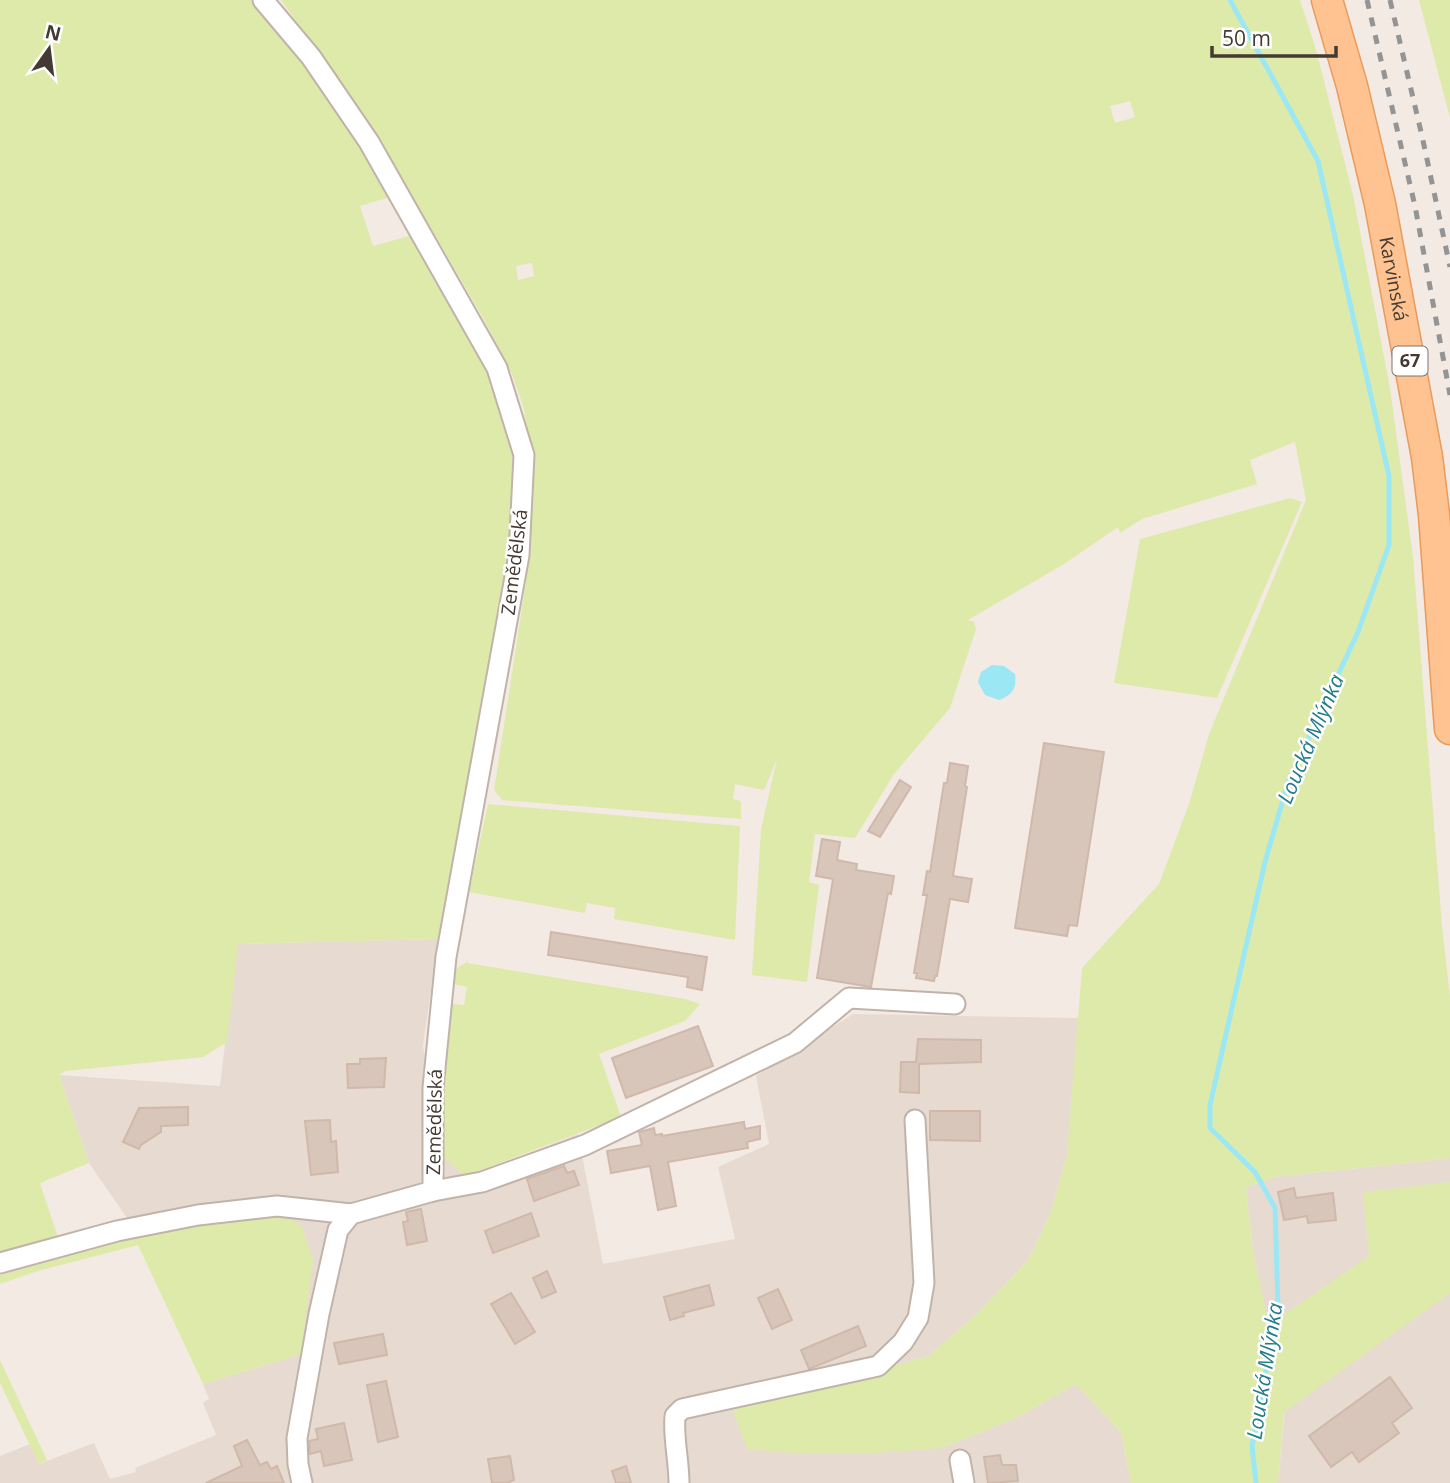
<svg xmlns="http://www.w3.org/2000/svg" width="1450" height="1483" font-family="'Open Sans',sans-serif">
  <style>
    .residential { fill: #e7dbd1 }
    .green { fill: #deeaaa; fill-rule: evenodd }
    .water { fill: #9ce7f4 }
    .lines { fill: none; stroke-linecap: round; stroke-linejoin: round }
    .stream { stroke: #9ce7f4; stroke-width: 5 }
    .building { fill: #d8c6bb; stroke: #d0b8ab; stroke-width: 2 }
    .street-casing { stroke: #c2b3a9; stroke-width: 23 }
    .primary-casing { stroke: #ea9a5a; stroke-width: 33 }
    .street { stroke: #fff; stroke-width: 19 }
    .primary { stroke: #ffc391; stroke-width: 30 }
    .rail { stroke: #949494; stroke-width: 5; stroke-dasharray: 9 9; stroke-linecap: butt }
    .labels { text-anchor: middle; stroke-width: 5; stroke-linejoin: round; paint-order: stroke }
    .shield { fill: #fff; stroke: #7d7570; stroke-width: 2 }
    .shield-label { font-size: 18px; font-weight: bold; fill: #453a33 }
    .street-label { font-size: 19px; fill: #453a33; stroke: #fff }
    .water-label { font-size: 21px; font-style: italic; fill: #227c8e; stroke: #fff }
  </style>
  <rect width="100%" height="100%" fill="#f3eae4"/>
  <g class="residential">
    <path d="M 438,939 L 423,1046 L 440,1155 L 478,1173 L 578,1134 L 603,1264 L 735,1239 L 718,1167 L 769,1144 L 756,1076 L 853,1014 L 1079,1018 L 1067,1154 L 1051,1212 L 1029,1259 L 979,1312 L 929,1356 L 734,1410 L 942,1448 L 1016,1418 L 1076,1384 L 1121,1432 L 1131,1483 L 0,1483 L 0,1456 L 30,1444 L 39,1464 L 94,1443 L 110,1479 L 136,1472 L 135,1468 L 216,1435 L 203,1403 L 209,1399 L 203,1384 L 301,1354 L 175,1231 L 137,1237 L 129,1221 L 89,1163 L 59,1075 L 220,1086 L 237,944 Z"/>
    <path d="M 1450,1158 L 1450,1483 L 1278,1483 L 1285,1406 L 1253,1252 L 1246,1187 L 1275,1177 Z"/>
  </g>
  <g class="green">
    <path d="M 0,0 L 261,0 L 397,195 L 360,206 L 373,246 L 420,233 L 495,376 L 510,429 L 516,506 L 509,600 L 483,746 L 438,939 L 238,944 L 227,1042 L 203,1057 L 66,1071 L 59,1075 L 89,1163 L 40,1183 L 58,1237 L 0,1257 Z"/>
    <path d="M 281,0 L 1300,0 L 1315,46 L 1353,195 L 1390,388 L 1413,557 L 1442,926 L 1450,997 L 1450,1158 L 1275,1177 L 1246,1187 L 1253,1252 L 1269,1325 L 1369,1256 L 1363,1192 L 1450,1182 L 1450,1293 L 1284,1412 L 1278,1483 L 1131,1483 L 1121,1432 L 1076,1384 L 1016,1418 L 942,1448 L 863,1454 L 795,1453 L 747,1449 L 733,1410 L 929,1356 L 979,1312 L 1029,1259 L 1051,1212 L 1067,1154 L 1082,968 L 1159,884 L 1189,804 L 1209,734 L 1306,500 L 1295,442 L 1250,460 L 1257,484 L 1142,519 L 1120,533 L 1118,527 L 1064,564 L 968,620 L 974,622 L 976,629 L 950,708 L 894,774 L 855,838 L 815,834 L 809,882 L 819,885 L 807,982 L 752,975 L 761,829 L 777,759 L 764,790 L 735,784 L 733,799 L 741,801 L 741,819 L 502,800 L 494,790 L 526,582 L 529,536 L 529,445 L 524,409 L 512,374 L 483,318 L 435,235 L 374,134 ZM 1130,101 L 1135,117 L 1115,123 L 1110,106 ZM 532,263 L 534,276 L 518,280 L 516,266 Z"/>
    <path d="M 1419,0 L 1450,0 L 1450,118 Z"/>
    <path d="M 1290,498 L 1302,502 L 1217,698 L 1114,683 L 1140,539 Z"/>
    <path d="M 488,804 L 740,826 L 735,940 L 614,919 L 615,908 L 587,903 L 585,913 L 469,892 Z"/>
    <path d="M 468,961 L 468,963 L 685,999 L 700,1004 L 685,1021 L 599,1054 L 621,1117 L 465,1176 L 440,1155 L 441,1043 L 447,1003 L 464,1005 L 467,987 L 448,983 L 453,971 Z"/>
    <path d="M 289,1217 L 302,1227 L 313,1260 L 301,1354 L 203,1384 L 138,1245 L 38,1271 L 0,1284 L 0,1275 L 97,1245 L 137,1237 L 243,1219 Z"/>
    <path d="M 0,1360 L 47,1460 L 39,1464 L 0,1383 Z"/>
  </g>
  <path class="water" d="M 992,665 L 1004,666 L 1015,674 C 1017,689 1012,695 999,700 L 985,695 L 978,682 L 981,672 Z"/>
  <g class="lines">
    <path class="stream" d="M 1230,0 L 1318,161 L 1389,476 L 1389,545 L 1358,632 L 1288,782 L 1265,862 L 1210,1105 L 1210,1128 L 1255,1172 L 1275,1208 L 1278,1307 L 1252,1446 L 1256,1483"/>
  </g>
  <g class="building">
    <path d="M 1044,743 L 1104,752 L 1077,926 L 1069,925 L 1067,936 L 1015,928 Z"/>
    <path d="M 950,763 L 968,766 L 965,786 L 967,787 L 953,876 L 972,879 L 968,902 L 950,899 L 937,976 L 935,976 L 934,981 L 916,978 L 917,973 L 914,973 L 927,895 L 923,895 L 927,871 L 930,872 L 944,783 L 947,783 Z"/>
    <path d="M 900,780 L 911,787 L 880,837 L 868,831 Z"/>
    <path d="M 822,839 L 840,842 L 837,860 L 857,864 L 856,870 L 894,876 L 891,894 L 888,893 L 871,987 L 817,978 L 833,879 L 816,876 Z"/>
    <path d="M 551,932 L 707,957 L 702,990 L 687,987 L 688,977 L 548,955 Z"/>
    <path d="M 698,1026 L 713,1066 L 626,1098 L 612,1058 Z"/>
    <path d="M 918,1039 L 981,1040 L 981,1062 L 919,1064 L 919,1093 L 900,1092 L 901,1062 L 916,1062 Z"/>
    <path d="M 386,1058 L 384,1087 L 348,1088 L 347,1064 L 360,1064 L 360,1059 Z"/>
    <path d="M 188,1107 L 188,1125 L 161,1126 L 161,1132 L 141,1145 L 139,1149 L 123,1142 L 139,1108 Z"/>
    <path d="M 930,1111 L 980,1111 L 980,1141 L 930,1140 Z"/>
    <path d="M 330,1120 L 331,1142 L 336,1141 L 338,1172 L 311,1175 L 305,1121 Z"/>
    <path d="M 744,1122 L 745,1129 L 760,1126 L 760,1139 L 747,1142 L 748,1148 L 668,1162 L 676,1206 L 658,1210 L 650,1166 L 611,1173 L 607,1151 L 642,1145 L 639,1132 L 643,1131 L 654,1128 L 655,1135 L 662,1134 L 662,1136 Z"/>
    <path d="M 564,1166 L 567,1173 L 574,1171 L 579,1185 L 534,1201 L 527,1179 Z"/>
    <path d="M 1294,1188 L 1296,1198 L 1333,1193 L 1336,1220 L 1308,1223 L 1307,1216 L 1284,1220 L 1278,1192 Z"/>
    <path d="M 421,1209 L 427,1241 L 407,1245 L 403,1222 L 408,1221 L 406,1212 Z"/>
    <path d="M 531,1213 L 539,1236 L 493,1253 L 485,1231 Z"/>
    <path d="M 547,1271 L 556,1292 L 542,1298 L 533,1278 Z"/>
    <path d="M 709,1285 L 714,1305 L 683,1313 L 684,1316 L 670,1320 L 664,1297 Z"/>
    <path d="M 778,1289 L 792,1320 L 772,1329 L 758,1298 Z"/>
    <path d="M 511,1293 L 535,1332 L 515,1344 L 491,1304 Z"/>
    <path d="M 858,1326 L 866,1346 L 809,1369 L 801,1350 Z"/>
    <path d="M 383,1334 L 387,1355 L 339,1364 L 334,1343 Z"/>
    <path d="M 1390,1377 L 1412,1408 L 1392,1423 L 1399,1433 L 1359,1462 L 1352,1452 L 1331,1467 L 1309,1436 Z"/>
    <path d="M 386,1381 L 398,1437 L 378,1442 L 367,1385 Z"/>
    <path d="M 344,1423 L 352,1460 L 324,1466 L 321,1451 L 310,1454 L 309,1441 L 318,1439 L 316,1429 Z"/>
    <path d="M 247,1440 L 260,1465 L 267,1462 L 271,1469 L 277,1466 L 284,1483 L 206,1483 L 242,1466 L 234,1446 Z"/>
    <path d="M 1000,1455 L 1002,1465 L 1016,1465 L 1018,1481 L 988,1483 L 984,1457 Z"/>
    <path d="M 510,1456 L 514,1480 L 507,1483 L 492,1483 L 488,1459 Z"/>
    <path d="M 626,1466 L 631,1483 L 616,1483 L 612,1471 Z"/>
  </g>
  <g class="lines">
    <g class="street-casing">
      <g id="street">
        <path d="M 263,0 L 311,57 L 369,142 L 497,368 L 524,455 L 519,555 L 446,957 L 433,1088 L 433,1191"/>
        <path d="M 0,1263 L 117,1231 L 198,1215 L 277,1206 L 351,1214"/>
        <path d="M 960,1460 L 964,1483"/>
        <path d="M 302,1483 L 298,1464 L 297,1438 L 319,1314 L 338,1230 L 351,1214 L 433,1191 L 482,1182 L 585,1145 L 795,1043 L 849,998 L 955,1004"/>
        <path d="M 679,1483 C 679,1460 673,1438 675,1416 L 682,1409 L 878,1366 L 903,1342 L 918,1318 L 924,1283 L 915,1120"/>
      </g>
    </g>
    <g class="primary-casing">
      <g id="primary">
        <path id="s1" d="M 1327,0 L 1352,86 L 1380,204 L 1427,457 L 1434,515 L 1450,729"/>
      </g>
    </g>
    <use href="#street" class="street"/>
    <use href="#primary" class="primary"/>
    <g class="rail">
      <path d="M 1367,0 L 1415,206 L 1450,395"/>
      <path d="M 1390,0 L 1422,136 L 1450,267"/>
    </g>
  </g>
  <g class="labels">
    <rect class="shield" x="1392.5" y="346.5" width="35" height="29" rx="5"/>
    <g class="shield-label">
      <text x="1410" y="367">67</text>
    </g>
    <g class="street-label">
      <text dy="7" stroke="none"><textPath href="#s1" startOffset="287">Karvinská</textPath></text>
      <text transform="translate(514 562) rotate(-83)" y="7">Zemědělská</text>
      <text transform="translate(434 1122) rotate(-89)" y="7">Zemědělská</text>
    </g>
    <g class="water-label">
      <text transform="translate(1311 739) rotate(-67)" y="7">Loucká Mlýnka</text>
      <text transform="translate(1265 1371) rotate(-81)" y="7">Loucká Mlýnka</text>
    </g>
  </g>
  <g transform="translate(49 49) rotate(14)" stroke="#ffffff" stroke-width="5" paint-order="stroke">
  <path d="M0-5L12 26L0 18L-12 26Z" fill="#453a33"/>
  <text y="-10" font-size="19" font-weight="bold" text-anchor="middle" fill="#453a33">N</text>
  </g>
  <path d="M1212 46v10h124v-10" fill="none" stroke="#453a33" stroke-width="3.5"/>
  <text x="1222" y="46" font-size="21" fill="#453a33" stroke="#ffffff" stroke-width="5" paint-order="stroke">50 m</text>
</svg>
